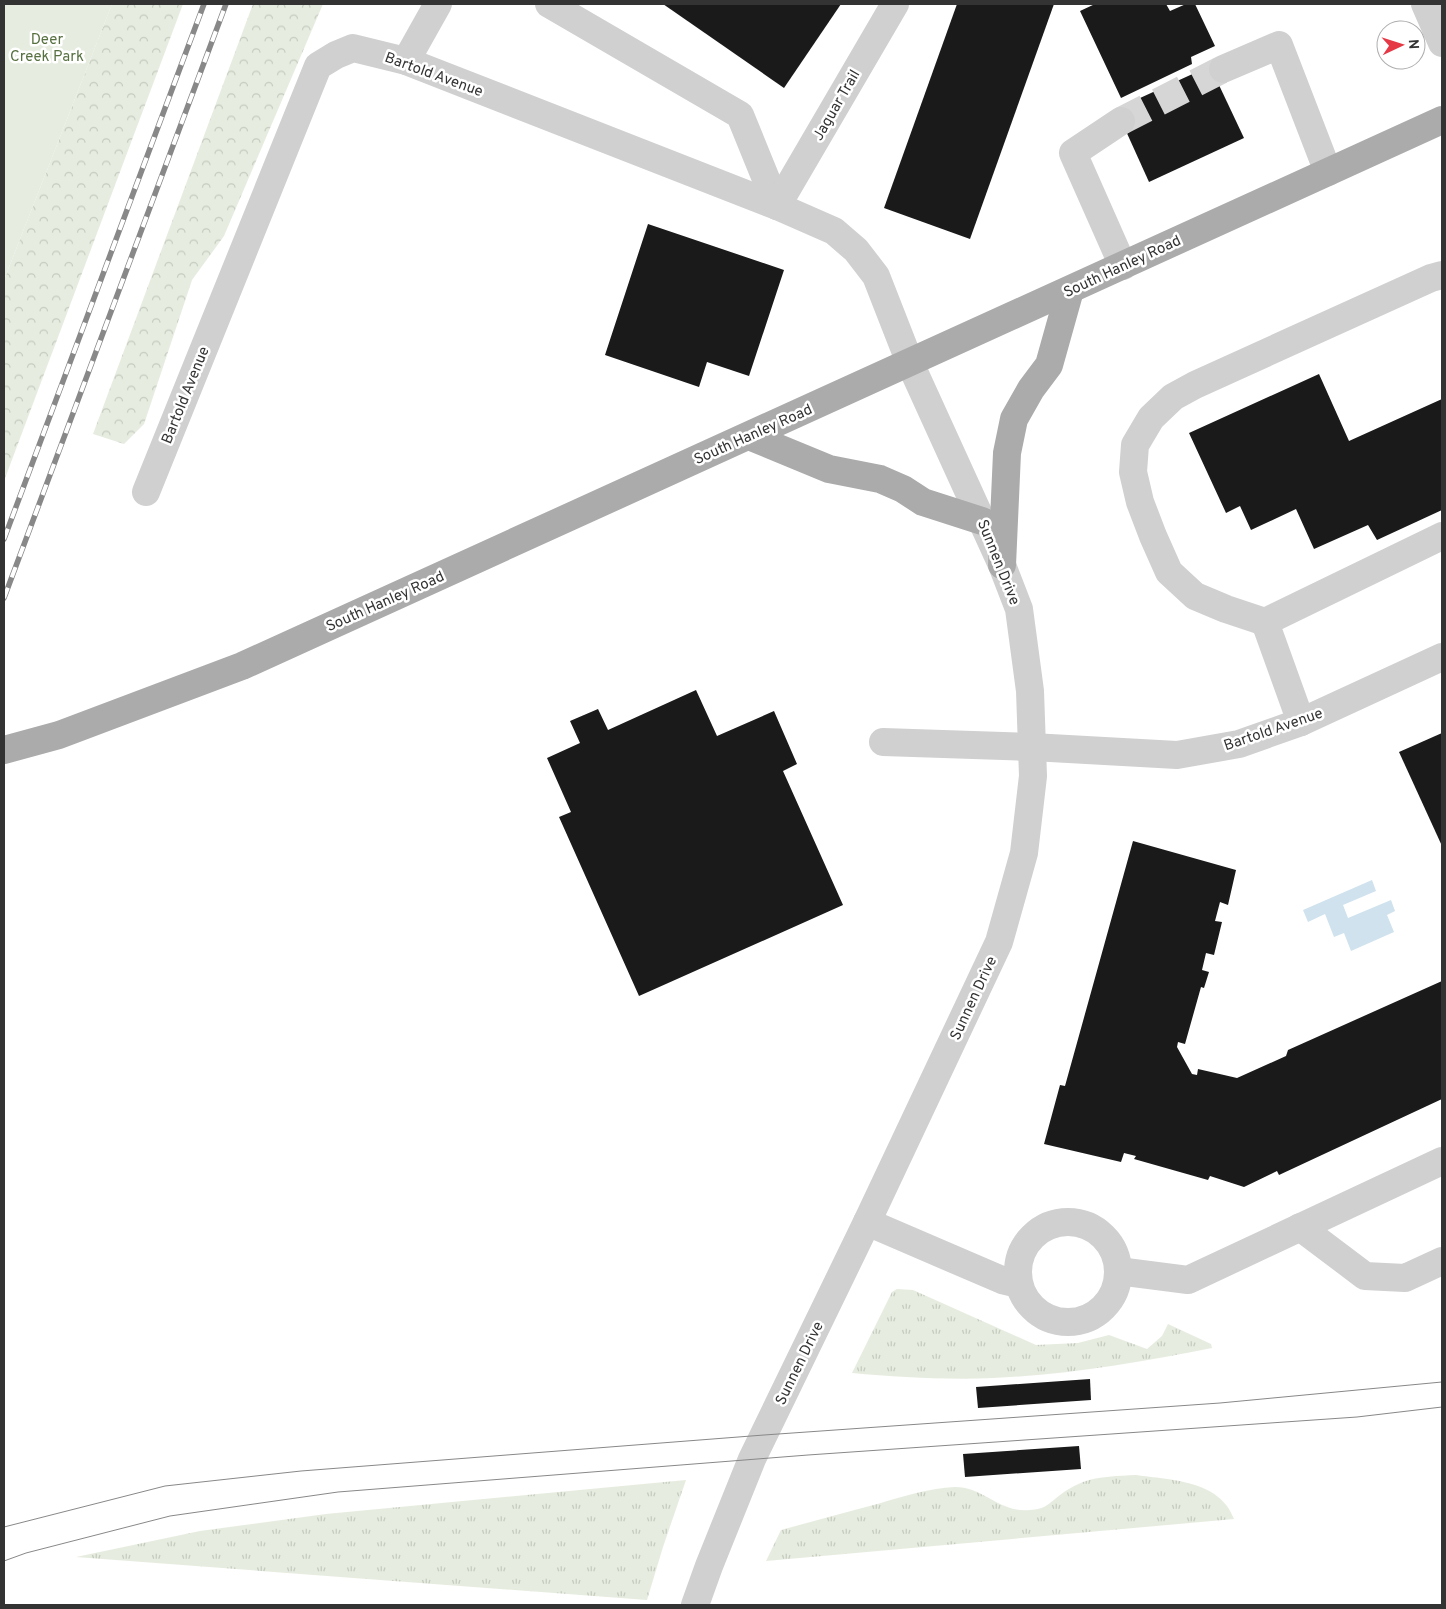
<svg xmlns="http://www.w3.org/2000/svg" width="1446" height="1609" font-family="Overpass,sans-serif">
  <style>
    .grass { fill: url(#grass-tufts) }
    .forest { fill: url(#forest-crowns) }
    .park { fill: #e6ecdf }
    .water { fill: #cfe2ee }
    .building { fill: #1a1a1a }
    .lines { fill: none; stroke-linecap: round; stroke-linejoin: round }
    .minor-tunnel { stroke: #d6d6d6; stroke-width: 28; stroke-dasharray: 28 14; stroke-linecap: butt }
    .minor { stroke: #d0d0d0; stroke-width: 28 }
    .major { stroke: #ababab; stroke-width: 28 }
    .tram { stroke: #888; stroke-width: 1 }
    .rail-casing { stroke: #888; stroke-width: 5.5 }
    .rail { stroke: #fff; stroke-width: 4; stroke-dasharray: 11; stroke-linecap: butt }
    .labels { text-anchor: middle; stroke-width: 5; stroke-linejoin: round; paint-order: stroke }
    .park-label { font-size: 15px; fill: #56703f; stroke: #fff }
    .street-label { font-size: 15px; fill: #333; stroke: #fff }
  </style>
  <defs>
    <pattern id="grass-tufts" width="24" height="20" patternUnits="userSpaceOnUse" patternTransform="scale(1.25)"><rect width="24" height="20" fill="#e6ecdf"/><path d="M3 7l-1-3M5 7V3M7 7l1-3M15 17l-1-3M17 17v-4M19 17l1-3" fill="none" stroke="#c6cbc0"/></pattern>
    <pattern id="forest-crowns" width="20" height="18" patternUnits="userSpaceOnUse" patternTransform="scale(1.25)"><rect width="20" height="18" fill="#e6ecdf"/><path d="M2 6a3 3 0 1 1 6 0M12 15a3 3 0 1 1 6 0" fill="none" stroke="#c6cbc0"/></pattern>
  </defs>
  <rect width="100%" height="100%" fill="#fff"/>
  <g class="grass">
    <path d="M 897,1289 L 913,1290 L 1036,1345 L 1078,1343 L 1109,1335 L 1147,1349 L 1162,1336 L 1168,1324 L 1211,1344 L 1212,1348 C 1140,1362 1067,1375 993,1378 C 946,1380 898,1377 852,1373 L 892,1292 Z"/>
    <path d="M 1136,1475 C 1170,1480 1220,1480 1234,1519 L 766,1561 L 781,1530 C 814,1521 847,1512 881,1503 C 904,1496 930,1488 955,1487 C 984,1487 999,1513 1030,1510 C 1046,1509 1048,1504 1060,1495 C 1066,1490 1076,1485 1083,1482 C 1099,1476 1119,1476 1136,1475 Z"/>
    <path d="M 686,1480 L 663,1547 L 647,1600 L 76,1557 L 200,1531 L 326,1514 Z"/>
  </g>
  <g class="forest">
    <path d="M 112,4 L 183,4 L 4,481 L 4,280 Z"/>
    <path d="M 253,4 L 323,4 L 224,236 L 192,280 L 144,424 L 124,444 L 93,434 Z"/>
  </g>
  <path class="park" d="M 4,4 L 112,4 L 4,280 Z"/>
  <path class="water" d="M 1372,880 L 1376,891 L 1343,905 L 1348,918 L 1391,900 L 1395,911 L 1387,915 L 1394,932 L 1351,951 L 1344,933 L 1334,937 L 1325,914 L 1308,922 L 1303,910 Z"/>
  <g class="building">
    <path d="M 663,4 L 841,4 L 784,88 Z"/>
    <path d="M 957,4 L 1054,4 L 970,239 L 884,208 Z"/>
    <path d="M 1095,4 L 1166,4 L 1170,11 L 1186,4 L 1195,4 L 1215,46 L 1191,57 L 1192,64 L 1121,98 L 1080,11 Z"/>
    <path d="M 1210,66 L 1244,138 L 1149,182 L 1116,109 Z"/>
    <path d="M 648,224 L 784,270 L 749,376 L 707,362 L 699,387 L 605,355 Z"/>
    <path d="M 1319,374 L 1349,441 L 1442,399 L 1442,510 L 1377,540 L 1368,525 L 1314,549 L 1296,509 L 1251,530 L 1240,506 L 1226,513 L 1189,433 Z"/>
    <path d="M 696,690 L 717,736 L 774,711 L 797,764 L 783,771 L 843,905 L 639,996 L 559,817 L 571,812 L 547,758 L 580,743 L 570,721 L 598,709 L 608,730 Z"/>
    <path d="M 1442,733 L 1442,846 L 1399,752 Z"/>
    <path d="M 1133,841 L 1236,870 L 1228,905 L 1220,902 L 1215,921 L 1222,922 L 1214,955 L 1206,953 L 1202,970 L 1209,972 L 1204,988 L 1201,987 L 1185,1044 L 1178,1042 L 1177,1047 L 1192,1074 L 1197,1075 L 1198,1069 L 1237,1078 L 1286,1056 L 1288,1050 L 1442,981 L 1442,1099 L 1279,1175 L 1277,1171 L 1244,1187 L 1210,1176 L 1208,1180 L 1134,1159 L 1136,1156 L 1124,1153 L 1121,1162 L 1044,1144 L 1060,1085 L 1065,1086 Z"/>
    <path d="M 1090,1379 L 1091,1400 L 978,1408 L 976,1387 Z"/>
    <path d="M 1079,1446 L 1081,1469 L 965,1477 L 963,1454 Z"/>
  </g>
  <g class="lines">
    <path class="minor-tunnel" d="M 1121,121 L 1223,69"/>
    <g class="minor">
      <path d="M 549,4 L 740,115 L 777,206"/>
      <path d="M 1425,4 L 1442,43"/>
      <path d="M 406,61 L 438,4"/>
      <path d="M 1223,69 L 1279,45 L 1328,172"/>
      <path d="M 1121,121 L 1073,153 L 1123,266"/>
      <path d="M 777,206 L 895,4"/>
      <path d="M 146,492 L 318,66 L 336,55 L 353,48 L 406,61 L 777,206 L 834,231 L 856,250 L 876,276 L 910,363 L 1002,565 L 1019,609 L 1030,691 L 1033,776 L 1024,853 L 999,942 L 867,1222 L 752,1459 L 709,1566 L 695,1605"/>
      <path d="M 1265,622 L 1226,609 L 1195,596 L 1169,572 L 1153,536 L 1140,502 L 1133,472 L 1135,445 L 1151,418 L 1173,397 L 1195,385 L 1431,278 L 1442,275"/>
      <path d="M 1301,722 L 1265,622 L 1442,536"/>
      <path d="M 883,742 L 1032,747 L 1177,755 L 1239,744 L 1301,722 L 1442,657"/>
      <path d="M 867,1222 L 1002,1280 L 1019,1284"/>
      <circle cx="1068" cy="1272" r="50"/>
      <path d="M 1300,1227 L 1365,1276 L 1405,1278 L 1442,1261"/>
      <path d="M 1118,1271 L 1188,1280 L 1442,1161"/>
    </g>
    <g class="major">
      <path d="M 749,436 L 829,469 L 880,479 L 903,489 L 923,502 L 982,521"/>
      <path d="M 1002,565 L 1007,453 L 1014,419 L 1031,389 L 1049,365 L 1070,290"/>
      <path d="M 4,750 L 59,735 L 242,666 L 1442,120"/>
    </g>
    <g class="tram">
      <path d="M 4,1527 L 165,1486 L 301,1471 L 764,1435 L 1220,1403 L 1442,1382"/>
      <path d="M 4,1561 L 26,1553 L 170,1516 L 338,1492 L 808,1455 L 1357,1417 L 1442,1407"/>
    </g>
    <g class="rail-casing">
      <g id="rail">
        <path d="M 4,539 L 204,4"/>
        <path d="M 4,598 L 226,4"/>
      </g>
    </g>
    <use href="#rail" class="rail"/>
  </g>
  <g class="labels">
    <g class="park-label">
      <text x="47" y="44">Deer<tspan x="47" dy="17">Creek Park</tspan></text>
    </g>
    <g class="street-label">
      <text transform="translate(434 74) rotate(20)" y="5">Bartold Avenue</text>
      <text transform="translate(836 105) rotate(-60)" y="5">Jaguar Trail</text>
      <text transform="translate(1122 266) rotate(-25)" y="5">South Hanley Road</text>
      <text transform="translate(185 395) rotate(-68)" y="5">Bartold Avenue</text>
      <text transform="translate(753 434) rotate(-24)" y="5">South Hanley Road</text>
      <text transform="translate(999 562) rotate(68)" y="5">Sunnen Drive</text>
      <text transform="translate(385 601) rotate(-24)" y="5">South Hanley Road</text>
      <text transform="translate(1273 729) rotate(-19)" y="5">Bartold Avenue</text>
      <text transform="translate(973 998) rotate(-65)" y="5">Sunnen Drive</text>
      <text transform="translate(799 1363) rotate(-64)" y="5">Sunnen Drive</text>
    </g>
  </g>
  <rect width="1446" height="1609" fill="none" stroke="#333333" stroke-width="10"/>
  <g transform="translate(1401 45) rotate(86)"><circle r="24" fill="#ffffff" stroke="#adadad"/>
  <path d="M0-4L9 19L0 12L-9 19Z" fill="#e63946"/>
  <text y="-8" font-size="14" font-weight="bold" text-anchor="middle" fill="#333333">N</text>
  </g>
</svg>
